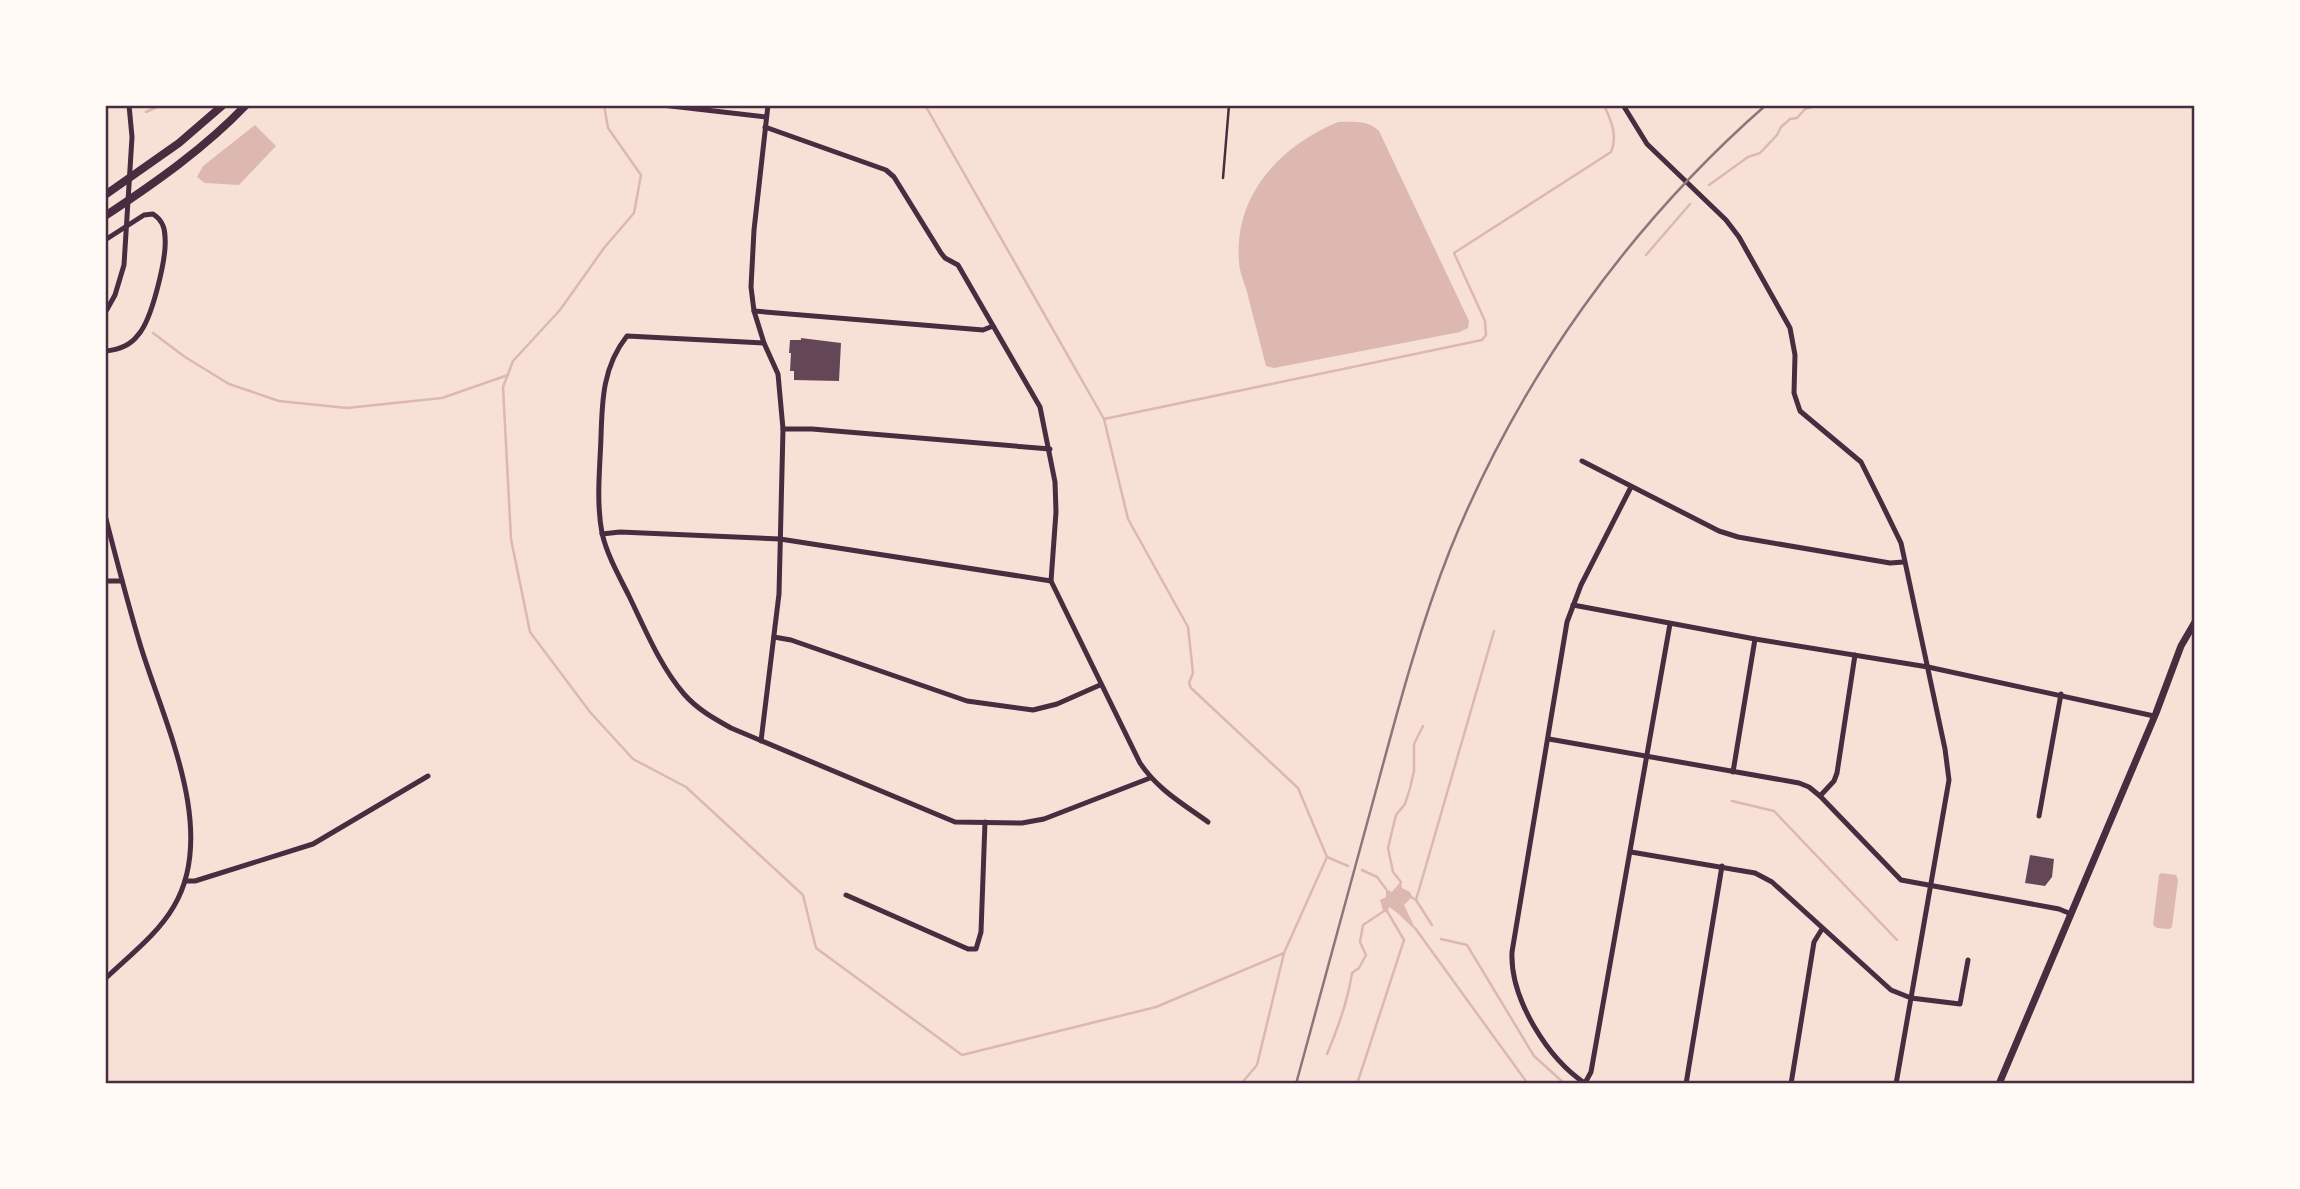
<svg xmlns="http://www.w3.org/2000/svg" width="2300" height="1189" font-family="'Nunito Sans',sans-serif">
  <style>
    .water { fill: #dcb8b0 }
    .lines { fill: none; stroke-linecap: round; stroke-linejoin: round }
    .stream { stroke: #dcb8b0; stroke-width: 2.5 }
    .building { fill: #644757 }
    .service { stroke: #4a2c40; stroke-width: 2.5 }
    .minor { stroke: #4a2c40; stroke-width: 5 }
    .tertiary { stroke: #4a2c40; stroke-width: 7 }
    .secondary { stroke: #4a2c40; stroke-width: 8 }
    .rail { stroke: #8f747c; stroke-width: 2.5 }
    .neatline { fill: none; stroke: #4a2c40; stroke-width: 2.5 }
  </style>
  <rect width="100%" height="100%" fill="#f7e1d7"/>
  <g class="water">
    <path d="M 1338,122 C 1353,122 1368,120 1379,131 L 1469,321 L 1468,328 L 1460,332 L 1274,368 L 1266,366 C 1260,341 1253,317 1247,292 C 1244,282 1239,271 1239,261 C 1234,195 1280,146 1338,122 Z"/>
    <path d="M 255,125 L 276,146 L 239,185 L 205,183 L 197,177 L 203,166 Z"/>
    <path d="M 2161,873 L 2176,875 L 2178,880 L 2172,927 L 2169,929 L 2157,928 L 2153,925 L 2159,875 Z"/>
    <path d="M 1401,881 L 1402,888 L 1410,892 L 1412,897 L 1404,905 L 1416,930 C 1406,923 1400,913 1389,907 L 1387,913 L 1383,911 L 1380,900 L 1386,897 L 1386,889 L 1392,892 Z"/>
  </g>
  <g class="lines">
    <g class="stream">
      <path d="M 604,105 L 608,128 L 641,175 L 634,213 L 604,248 L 560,310 L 513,361 L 503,387 L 511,539 L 530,632 L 590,712 L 633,759 L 686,787 L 803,895 L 816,948 L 962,1055 L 1156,1007 L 1284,953 L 1327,857"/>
      <path d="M 925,105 L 1104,419 L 1128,519 L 1188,627 L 1193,673 L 1189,683 L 1191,688 L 1298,788 L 1327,857 L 1348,866"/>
      <path d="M 146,112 L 157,107 L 157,105"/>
      <path d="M 1709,185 L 1748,157 L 1760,153 L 1777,135 L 1781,127 L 1790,119 L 1797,118 L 1805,109 L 1818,105"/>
      <path d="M 1646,255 L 1690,204"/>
      <path d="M 153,333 L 185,357 L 229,384 L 279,401 L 347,408 L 442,398 L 508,375"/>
      <path d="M 1104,419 L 1482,340 L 1486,335 L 1485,321 L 1454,253 L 1611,152 C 1618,136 1611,120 1604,105"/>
      <path d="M 1732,801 L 1774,811 L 1897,940"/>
      <path d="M 1362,870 L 1377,877 L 1386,889"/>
      <path d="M 1401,882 L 1393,872 L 1388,848 L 1396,815 L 1405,804 L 1410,788 L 1414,771 L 1414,744 L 1423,726"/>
      <path d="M 1410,896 L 1416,900 L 1432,925"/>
      <path d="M 1416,900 L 1494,631"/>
      <path d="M 1415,928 L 1528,1084"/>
      <path d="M 1441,939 L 1467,945 L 1534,1056 L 1565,1084"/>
      <path d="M 1327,1054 C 1338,1028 1348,1001 1352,973 L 1359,968 L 1366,955 L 1360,942 L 1363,925 L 1384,911"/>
      <path d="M 1241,1084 L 1257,1065 L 1284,953"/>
      <path d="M 1357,1084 L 1404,940 L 1387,911"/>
    </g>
  </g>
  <g class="building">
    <path d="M 801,338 L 841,343 L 839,381 L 794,380 L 794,371 L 790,371 L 791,353 L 789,353 L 790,340 L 801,340 Z"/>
    <path d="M 2030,855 L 2054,859 L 2052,877 L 2045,886 L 2025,883 Z"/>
  </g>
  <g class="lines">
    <path class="service" d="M 1223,178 L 1229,105"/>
    <g class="minor">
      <path d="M 662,105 L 766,117"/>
      <path d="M 1623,105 L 1647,144 L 1726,220 L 1739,237 L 1790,328 L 1795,355 L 1794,393 L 1800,411 L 1861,462 L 1881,502 L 1901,543 L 1945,749 L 1949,780 L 1896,1084"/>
      <path d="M 765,127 L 886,170 L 894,177 L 941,253 L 945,258 L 958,265 L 1040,407 L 1055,482 L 1056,512 L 1051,581 L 1140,763 C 1157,789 1183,804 1208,822"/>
      <path d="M 105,240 L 144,215 L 153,214 C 161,219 165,227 165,237 C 167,257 152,320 138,335 C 130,346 118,350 105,351"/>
      <path d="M 754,311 L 983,330 L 993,326"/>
      <path d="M 105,313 L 115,295 L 124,265 L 132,137 L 129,105"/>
      <path d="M 764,343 L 627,336 C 603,366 602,400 601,437 C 600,468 596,501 602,533 C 607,555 619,576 629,596 C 645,629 660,666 684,694 C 697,709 713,718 731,728 L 955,822 L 1022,823 L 1044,819 L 1150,778"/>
      <path d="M 783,429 L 812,429 L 1050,449"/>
      <path d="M 1582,461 L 1719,531 L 1738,537 L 1890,563 L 1904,562"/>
      <path d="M 105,515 C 116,558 127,601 140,644 C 162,718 219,830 174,906 C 158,934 129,956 105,979"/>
      <path d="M 602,534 L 620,532 L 780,539 L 1051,581"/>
      <path d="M 105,581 L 122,581"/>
      <path d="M 1573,605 L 1755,639 L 1928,667 L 2154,716"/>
      <path d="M 774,637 L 791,640 L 967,701 L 1033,710 L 1057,704 L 1100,685"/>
      <path d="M 1549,739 L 1799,783 L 1809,787 L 1820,796 L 1901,880 L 2059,909 L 2071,914"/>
      <path d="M 761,741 L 779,594 L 783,429 L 778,374 L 764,343 L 754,311 L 751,287 L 754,230 L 768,105"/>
      <path d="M 1733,772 L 1755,639"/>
      <path d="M 1820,796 L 1834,781 L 1837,773 L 1855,655"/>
      <path d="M 2039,816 L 2061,694"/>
      <path d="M 1631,852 L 1755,873 L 1772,882 L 1891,990 L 1911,998 L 1960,1004 L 1968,960"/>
      <path d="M 185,881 L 195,881 L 313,844 L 428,776"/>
      <path d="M 846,895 L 968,949 L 976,949 L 981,932 L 985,822"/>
      <path d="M 1585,1083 L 1591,1072 L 1670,624"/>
      <path d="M 1586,1084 C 1548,1059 1510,999 1512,952 L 1567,622 L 1581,585 L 1631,487"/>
      <path d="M 1686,1084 L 1722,866"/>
      <path d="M 1791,1084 L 1814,942 L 1822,929"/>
    </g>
    <path class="tertiary" d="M 1999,1084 L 2156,713 L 2181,646 L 2195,622"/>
    <g class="secondary">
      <path d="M 105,195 L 179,143 L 223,105"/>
      <path d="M 105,216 C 155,183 205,148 246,105"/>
    </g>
    <path class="rail" d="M 1296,1084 C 1323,984 1350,884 1378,783 C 1399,705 1420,626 1450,550 C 1519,379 1628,226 1766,105"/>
  </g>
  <rect width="2300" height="1189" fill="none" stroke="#fffaf5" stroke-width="214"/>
  <rect x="107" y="107" width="2086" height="975" class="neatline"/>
</svg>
